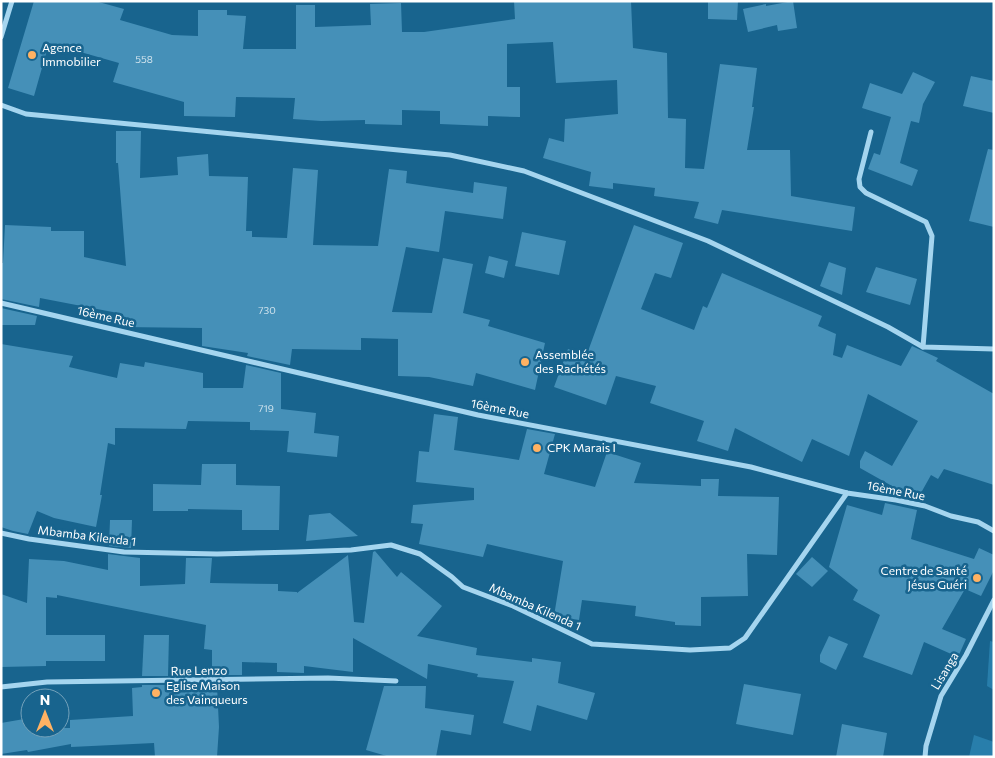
<svg xmlns="http://www.w3.org/2000/svg" width="995" height="758" font-family="Commissioner,sans-serif">
  <style>
    .green { fill: #287eab }
    .building { fill: #4590b8 }
    .lines { fill: none; stroke-linecap: round; stroke-linejoin: round }
    .street { stroke: #a5d5ef; stroke-width: 5 }
    .poi-dot { fill: #ffb263; stroke: #18648e; stroke-width: 2 }
    .labels { text-anchor: middle; stroke-width: 5; stroke-linejoin: round; paint-order: stroke }
    .number-label { font-size: 10px; fill: #d0e3ed }
    .poi-label { font-size: 12px; fill: #fff; stroke: #18648e; text-anchor: start }
    .street-label { font-size: 12px; fill: #fff; stroke: #18648e }
  </style>
  <rect width="100%" height="100%" fill="#18648e"/>
  <g class="green">
    <path d="M 990,641 L 994,642 L 994,690 L 987,686 Z"/>
    <path d="M 974,735 L 994,742 L 994,757 L 969,757 Z"/>
  </g>
  <g class="building">
    <path d="M 34,1 L 95,1 L 124,9 L 120,20 L 172,35 L 198,36 L 198,10 L 227,10 L 227,15 L 246,16 L 243,49 L 296,49 L 296,5 L 315,5 L 315,27 L 371,25 L 370,4 L 401,3 L 402,32 L 424,32 L 515,19 L 514,1 L 631,1 L 633,48 L 667,53 L 668,118 L 686,119 L 685,168 L 704,169 L 720,64 L 757,68 L 752,107 L 754,107 L 747,150 L 790,150 L 791,196 L 855,207 L 852,231 L 722,210 L 718,224 L 694,218 L 699,202 L 654,196 L 655,188 L 613,183 L 613,189 L 589,186 L 591,172 L 543,158 L 549,138 L 564,142 L 565,119 L 618,114 L 617,80 L 556,83 L 553,42 L 507,44 L 507,87 L 520,87 L 520,117 L 488,116 L 488,126 L 440,124 L 440,111 L 402,110 L 402,125 L 365,124 L 365,120 L 321,121 L 293,119 L 295,98 L 236,97 L 235,117 L 184,116 L 184,102 L 113,82 L 119,63 L 49,43 L 34,96 L 8,88 Z"/>
    <path d="M 708,1 L 738,1 L 737,20 L 708,19 Z"/>
    <path d="M 793,1 L 797,28 L 778,31 L 777,25 L 748,32 L 743,9 L 766,4 L 766,6 Z"/>
    <path d="M 913,72 L 935,82 L 923,104 L 919,123 L 911,121 L 900,163 L 918,170 L 912,186 L 868,169 L 874,153 L 880,155 L 891,117 L 862,108 L 870,83 L 902,94 Z"/>
    <path d="M 971,76 L 994,81 L 994,113 L 963,106 Z"/>
    <path d="M 116,131 L 141,131 L 140,178 L 178,175 L 177,157 L 208,154 L 209,176 L 248,177 L 246,231 L 252,231 L 252,237 L 287,238 L 293,168 L 318,170 L 313,245 L 378,246 L 389,169 L 407,171 L 406,183 L 473,193 L 474,182 L 507,187 L 503,219 L 445,211 L 439,252 L 406,247 L 392,312 L 432,313 L 443,258 L 473,264 L 463,313 L 490,320 L 488,326 L 545,343 L 535,390 L 476,373 L 473,386 L 429,377 L 398,376 L 398,339 L 361,338 L 361,350 L 292,349 L 290,365 L 247,356 L 248,353 L 202,346 L 202,328 L 123,327 L 123,314 L 40,298 L 39,307 L 1,299 L 1,263 L 3,263 L 5,225 L 51,227 L 51,231 L 84,231 L 84,257 L 126,266 L 118,163 L 116,163 Z"/>
    <path d="M 988,149 L 994,150 L 994,227 L 969,221 Z"/>
    <path d="M 634,225 L 683,243 L 671,278 L 655,273 L 641,309 L 694,330 L 703,306 L 707,308 L 722,273 L 822,316 L 818,326 L 836,334 L 833,355 L 842,358 L 847,345 L 901,366 L 912,346 L 938,358 L 936,361 L 994,394 L 994,485 L 944,469 L 938,479 L 931,475 L 917,500 L 860,468 L 860,461 L 865,451 L 892,466 L 918,421 L 868,394 L 849,456 L 812,439 L 802,462 L 735,428 L 728,451 L 697,441 L 704,421 L 650,403 L 656,386 L 616,376 L 606,405 L 554,387 L 568,349 L 587,354 Z"/>
    <path d="M 522,232 L 566,241 L 559,275 L 515,266 Z"/>
    <path d="M 489,256 L 508,261 L 504,278 L 485,273 Z"/>
    <path d="M 829,262 L 846,268 L 842,295 L 820,286 Z"/>
    <path d="M 876,267 L 917,279 L 910,305 L 866,292 Z"/>
    <path d="M 1,308 L 37,316 L 35,325 L 1,325 Z"/>
    <path d="M 1,344 L 73,356 L 69,367 L 117,378 L 120,363 L 144,367 L 145,362 L 203,373 L 203,388 L 243,388 L 246,365 L 281,373 L 281,409 L 316,413 L 314,433 L 339,436 L 337,457 L 287,452 L 289,431 L 250,430 L 250,422 L 188,421 L 186,429 L 115,428 L 115,445 L 108,443 L 100,495 L 102,495 L 96,527 L 54,518 L 37,511 L 28,534 L 13,531 L 1,527 Z"/>
    <path d="M 434,414 L 458,417 L 454,450 L 519,460 L 527,429 L 555,434 L 544,474 L 595,487 L 607,452 L 641,463 L 634,483 L 701,486 L 701,479 L 719,479 L 718,496 L 779,497 L 777,555 L 747,554 L 748,596 L 701,597 L 701,626 L 675,625 L 675,622 L 635,616 L 636,606 L 582,600 L 579,620 L 554,616 L 563,561 L 487,544 L 483,557 L 419,544 L 423,524 L 411,523 L 413,505 L 474,500 L 474,488 L 416,482 L 419,451 L 429,452 Z"/>
    <path d="M 202,464 L 236,464 L 236,485 L 280,486 L 279,530 L 242,530 L 242,510 L 188,509 L 188,511 L 153,511 L 153,484 L 201,485 Z"/>
    <path d="M 885,503 L 917,510 L 911,539 L 974,559 L 979,548 L 994,555 L 994,570 L 981,596 L 965,589 L 942,629 L 966,639 L 958,657 L 924,642 L 912,675 L 863,657 L 880,615 L 853,600 L 858,590 L 829,567 L 847,505 L 882,515 Z"/>
    <path d="M 330,513 L 358,536 L 306,541 L 309,515 Z"/>
    <path d="M 110,520 L 132,520 L 131,548 L 109,546 Z"/>
    <path d="M 375,551 L 397,577 L 401,572 L 442,606 L 417,636 L 477,648 L 476,655 L 532,662 L 532,658 L 561,662 L 558,683 L 595,693 L 587,720 L 537,705 L 531,731 L 503,723 L 514,681 L 477,677 L 478,674 L 428,664 L 427,679 L 353,638 L 353,672 L 304,666 L 304,673 L 277,672 L 277,663 L 242,662 L 242,675 L 212,675 L 212,650 L 204,649 L 206,625 L 57,595 L 57,598 L 46,597 L 46,635 L 105,635 L 105,661 L 46,661 L 46,666 L 1,667 L 1,594 L 27,603 L 29,559 L 64,561 L 108,570 L 108,554 L 140,558 L 140,586 L 185,584 L 186,558 L 212,558 L 210,583 L 278,584 L 278,591 L 297,592 L 297,593 L 348,555 L 354,622 L 364,623 L 373,552 Z"/>
    <path d="M 812,557 L 828,571 L 812,587 L 796,574 Z"/>
    <path d="M 144,635 L 169,635 L 168,676 L 142,676 Z"/>
    <path d="M 829,636 L 848,644 L 836,670 L 820,662 L 820,655 Z"/>
    <path d="M 744,684 L 801,694 L 793,735 L 736,724 Z"/>
    <path d="M 142,685 L 168,685 L 168,687 L 217,686 L 219,727 L 217,757 L 155,757 L 154,743 L 71,747 L 71,744 L 28,752 L 27,750 L 1,754 L 1,723 L 30,718 L 30,728 L 70,728 L 70,720 L 133,716 L 132,688 L 142,687 Z"/>
    <path d="M 384,686 L 426,686 L 425,708 L 474,715 L 471,735 L 441,730 L 436,757 L 390,757 L 366,750 Z"/>
    <path d="M 842,724 L 887,733 L 883,757 L 836,757 Z"/>
  </g>
  <g class="lines">
    <g class="street">
      <path d="M 1,37 L 12,1"/>
      <path d="M 1,105 L 26,114 L 450,155 L 524,171 L 708,241 L 888,327 L 923,347 L 994,349"/>
      <path d="M 871,132 L 859,179 L 860,187 L 866,193 L 926,222 L 932,236 L 923,347"/>
      <path d="M 1,303 L 478,415 L 751,467 L 847,493 L 896,500 L 925,506 L 951,516 L 978,522 L 994,531"/>
      <path d="M 1,533 L 29,539 L 124,552 L 217,554 L 296,552 L 351,550 L 391,545 L 420,554 L 452,577 L 463,587 L 513,606 L 592,644 L 690,650 L 730,648 L 745,638 L 847,493"/>
      <path d="M 1,687 L 47,682 L 328,678 L 396,681"/>
      <path d="M 925,757 L 926,746 L 941,696 L 966,655 L 994,600"/>
    </g>
  </g>
  <g class="poi-dot">
    <circle cx="32" cy="55" r="5"/>
    <circle cx="525" cy="362" r="5"/>
    <circle cx="537" cy="448" r="5"/>
    <circle cx="977" cy="578" r="5"/>
    <circle cx="156" cy="693" r="5"/>
  </g>
  <g class="labels">
    <g class="number-label">
      <text x="144" y="63">558</text>
      <text x="267" y="314">730</text>
      <text x="266" y="412">719</text>
    </g>
    <g class="poi-label">
      <text x="42" y="52">Agence<tspan x="42" dy="14">Immobilier</tspan></text>
      <text x="535" y="359">Assemblée<tspan x="535" dy="14">des Rachétés</tspan></text>
      <text x="547" y="452">CPK Marais I</text>
      <text x="967" y="575" text-anchor="end">Centre de Santé<tspan x="967" dy="14">Jésus Guéri</tspan></text>
      <text x="166" y="690">Eglise Maison<tspan x="166" dy="14">des Vainqueurs</tspan></text>
    </g>
    <g class="street-label">
      <text transform="translate(106 317) rotate(13)" y="4">16ème Rue</text>
      <text transform="translate(500 409) rotate(11)" y="4">16ème Rue</text>
      <text transform="translate(896 491) rotate(11)" y="4">16ème Rue</text>
      <text transform="translate(87 536) rotate(7)" y="4">Mbamba Kilenda 1</text>
      <text transform="translate(535 607) rotate(24)" y="4">Mbamba Kilenda 1</text>
      <text transform="translate(199 671) rotate(-1)" y="4">Rue Lenzo</text>
      <text transform="translate(945 671) rotate(-59)" y="4">Lisanga</text>
    </g>
  </g>
  <rect width="995" height="758" fill="none" stroke="#ffffff" stroke-width="5"/>
  <g transform="translate(45 713)"><circle r="24" fill="#18648e" stroke="#74a2bb"/>
  <path d="M0-4L9 19L0 12L-9 19Z" fill="#ffb263"/>
  <text y="-8" font-size="14" font-weight="bold" text-anchor="middle" fill="#ffffff">N</text>
  </g>
</svg>
